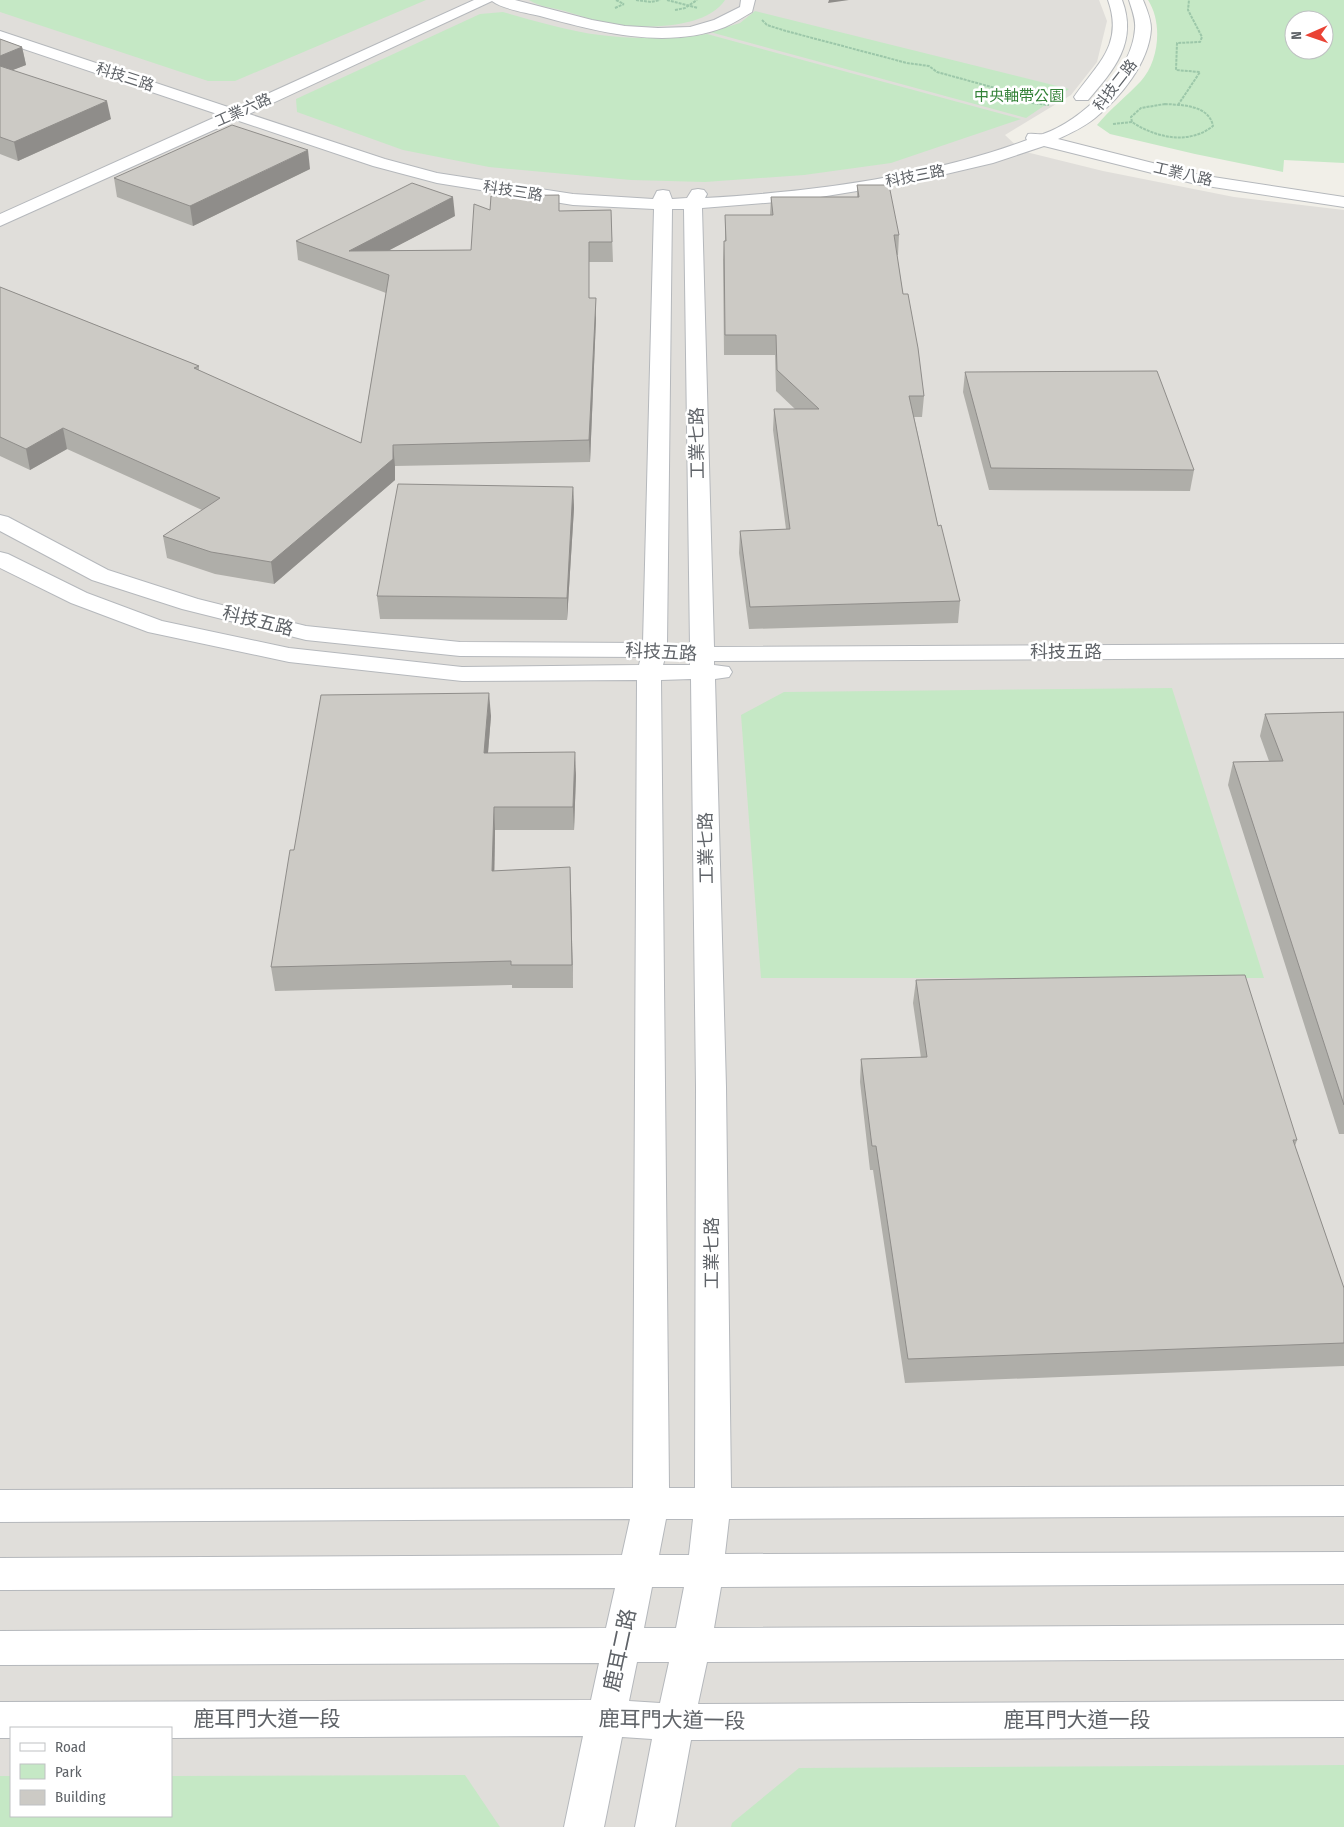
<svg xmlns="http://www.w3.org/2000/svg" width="1344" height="1827" font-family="'Fira Sans Condensed','Noto Sans TC',sans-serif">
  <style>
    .industrial { fill: #e0deda; fill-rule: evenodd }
    .green { fill: #c5e8c5; fill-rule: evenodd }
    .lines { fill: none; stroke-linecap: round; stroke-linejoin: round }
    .minor-casing { stroke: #b5b8bc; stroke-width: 2 }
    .path { stroke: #9cc7a9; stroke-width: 2; stroke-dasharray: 3 1; stroke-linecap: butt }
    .minor { fill: #fff; fill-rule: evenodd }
    .wall { fill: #afaea9 }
    .shaded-wall { fill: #8f8d8a }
    .building { fill: #cccac5; stroke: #8f8d8a }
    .labels { text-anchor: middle; stroke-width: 5; stroke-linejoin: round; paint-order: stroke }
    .far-street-label { font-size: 15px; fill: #5f6368; stroke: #fff }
    .far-park-label { font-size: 15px; fill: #348238; stroke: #fff }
    .street-label { font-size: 18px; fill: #5f6368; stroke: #fff }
    .near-street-label { font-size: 21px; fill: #5f6368; stroke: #fff }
  </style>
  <rect width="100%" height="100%" fill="#f1efe8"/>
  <path class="industrial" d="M 0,0 L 1099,0 L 1107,21 L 1097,62 L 1071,95 L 1005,135 L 1022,151 L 1103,171 L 1234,197 L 1344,210 L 1344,1827 L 0,1827 ZM 11,1728 L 171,1728 L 171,1816 L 11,1816 Z"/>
  <g class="green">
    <path d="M 0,0 L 426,0 L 235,81 L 208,81 L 0,12 Z"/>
    <path d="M 529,0 L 725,0 C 706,29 645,29 614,24 C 598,22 581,16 565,11 C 554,8 539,7 529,0 Z"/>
    <path d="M 1148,0 L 1344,0 L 1344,163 L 1284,160 L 1283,172 L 1195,154 L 1110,134 L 1097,125 C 1110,109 1127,96 1141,81 C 1159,61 1163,23 1148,0 ZM 1294,20 L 1324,20 L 1324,50 L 1294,50 Z"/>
    <path d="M 755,11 L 1069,89 L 1026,118 L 710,32 L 740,23 Z"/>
    <path d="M 503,12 C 535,21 568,31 600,35 C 636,40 672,38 707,34 L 1021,119 L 891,163 L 804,175 L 705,182 L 631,180 L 489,167 L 403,150 L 297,112 L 296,99 L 480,14 Z"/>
    <path d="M 1172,688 L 1264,978 L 761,978 L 741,715 L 784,692 Z"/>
    <path d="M 1344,1765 L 1344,1827 L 731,1827 L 732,1823 L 799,1768 Z"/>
    <path d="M 465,1775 L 500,1827 L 0,1827 L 0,1776 L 11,1776 L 11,1816 L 171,1816 L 171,1776 Z"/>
  </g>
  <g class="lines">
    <g class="minor-casing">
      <g id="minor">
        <path d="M 474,0 L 515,0 L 592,20 L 625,26 L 658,28 L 690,27 L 714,20 L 740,7 L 741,0 L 755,0 L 752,12 C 743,17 734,23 725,27 C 666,50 598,32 540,16 C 527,13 502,9 492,1 L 249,114 L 385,159 L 437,173 L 573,194 L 653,199 L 657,191 L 663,190 L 669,191 L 672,199 L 687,198 L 692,190 L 698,189 L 704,190 L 707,194 L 705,198 C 810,192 928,177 1027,140 L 1026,138 L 1028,134 C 1033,133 1038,135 1043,134 C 1082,121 1132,72 1135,29 C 1136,19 1132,10 1129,0 L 1143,0 C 1147,10 1151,19 1151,29 C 1149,63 1120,98 1095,118 C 1084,127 1071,133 1058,139 L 1200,175 L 1344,197 L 1344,207 L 1200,185 L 1044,146 L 993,163 L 912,182 L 802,200 L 702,208 L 714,647 L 1344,644 L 1344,658 L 714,661 L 714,665 L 729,667 L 732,672 L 729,677 L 715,679 L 726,1087 L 731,1488 L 1344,1486 L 1344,1516 L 729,1519 L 725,1554 L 1344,1552 L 1344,1584 L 721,1587 L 714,1628 L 1344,1625 L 1344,1659 L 707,1662 L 698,1704 L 1344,1701 L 1344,1737 L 691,1740 L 675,1827 L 635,1827 L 652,1739 L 622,1737 L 604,1827 L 564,1827 L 583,1736 L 171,1738 L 171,1728 L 11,1728 L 11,1738 L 0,1738 L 0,1702 L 591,1700 L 599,1663 L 0,1665 L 0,1631 L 606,1628 L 615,1588 L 0,1590 L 0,1558 L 622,1555 L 630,1519 L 0,1522 L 0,1490 L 633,1488 L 637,680 L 462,681 L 289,662 L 148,632 L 71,603 L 0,568 L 0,552 L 8,554 L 87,593 L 162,621 L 289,648 L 462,667 L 639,665 L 641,657 L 460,656 L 306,640 L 182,609 L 92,580 L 0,531 L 0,515 L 8,517 L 108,570 L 198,599 L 306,626 L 460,642 L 643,643 L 654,209 L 573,205 L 437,183 L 373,166 L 236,120 L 0,226 L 0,214 L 220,115 L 0,41 L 0,31 L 234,109 ZM 672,209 L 684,209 L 690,646 L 667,644 ZM 665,658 L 690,660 L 690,665 L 663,665 ZM 691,679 L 696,1087 L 695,1488 L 669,1488 L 661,680 ZM 666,1519 L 693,1519 L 689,1555 L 659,1555 ZM 652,1587 L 684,1587 L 676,1628 L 644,1628 ZM 637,1662 L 669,1662 L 660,1703 L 629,1701 Z"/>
        <path d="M 1108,0 L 1122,0 C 1138,42 1114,70 1088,100 L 1076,100 L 1074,97 C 1097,64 1124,45 1108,0 Z"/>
      </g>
    </g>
    <g class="path">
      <path d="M 616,0 L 624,4"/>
      <path d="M 636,0 L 651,2 L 660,0"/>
      <path d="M 667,0 L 698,8"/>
      <path d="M 615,8 L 624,4"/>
      <path d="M 675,10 L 685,8 L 697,0"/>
      <path d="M 762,20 L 767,25 L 786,31 L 907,63 L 929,66 L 937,72 L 1006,91 L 1032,103 L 1049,105"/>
      <path d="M 1165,104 C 1182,105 1209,105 1213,126 C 1189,145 1156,138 1132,122 L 1131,117 L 1141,108 Z"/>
      <path d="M 1178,105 L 1200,72 L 1176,70 L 1177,43 L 1200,42 L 1202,37 L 1188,10 L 1189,0"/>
      <path d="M 1113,124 L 1132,122"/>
    </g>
    <use href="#minor" class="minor"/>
  </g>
  <g class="wall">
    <path d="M 0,39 L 22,47 L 26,65 L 12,70 L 111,119 L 18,161 L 0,154 Z"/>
    <path d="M 310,169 L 193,226 L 117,197 L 114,178 Z"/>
    <path d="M 857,185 L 899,235 L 898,255 L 897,255 L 903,294 L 924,396 L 922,417 L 914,417 L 938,526 L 960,601 L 958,623 L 749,629 L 739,553 L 740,531 L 786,529 L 773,430 L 774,409 L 795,409 L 776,391 L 775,355 L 724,355 L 723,260 L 724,241 L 725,241 L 725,215 L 770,215 L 771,197 L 857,197 Z"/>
    <path d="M 490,210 L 559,211 L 611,210 L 613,262 L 589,262 L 589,298 L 596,318 L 590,462 L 395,466 L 395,480 L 274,584 L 215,574 L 167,558 L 163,536 L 202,510 L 67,449 L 30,470 L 0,456 L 0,287 L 199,366 L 199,371 L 361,443 L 386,293 L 298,260 L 296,241 L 455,216 L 389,250 L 471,250 Z"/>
    <path d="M 965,372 L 1194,470 L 1190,491 L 989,490 L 963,392 Z"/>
    <path d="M 573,487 L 574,508 L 567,620 L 380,619 L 377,596 Z"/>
    <path d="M 1344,712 L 1344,1134 L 1339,1134 L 1228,785 L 1233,762 L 1269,761 L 1260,736 L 1265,714 Z"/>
    <path d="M 491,716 L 488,753 L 576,775 L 574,830 L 495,830 L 494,871 L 570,867 L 573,988 L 512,988 L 512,985 L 275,991 L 271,967 L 294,850 Z"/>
    <path d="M 916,980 L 1297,1140 L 1295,1146 L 1344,1288 L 1344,1366 L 905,1383 L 873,1170 L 870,1170 L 860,1082 L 861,1059 L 921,1058 L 913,1003 Z"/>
  </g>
  <g class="shaded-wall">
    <path d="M 829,0 L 849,0 L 828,3 Z"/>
    <path d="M 22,47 L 26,65 L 0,75 L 0,56 Z"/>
    <path d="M 107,101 L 111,119 L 18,161 L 14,142 Z"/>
    <path d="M 308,150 L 310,169 L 193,226 L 190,206 Z"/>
    <path d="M 453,197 L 455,216 L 361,265 L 349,251 Z"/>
    <path d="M 596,298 L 596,318 L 590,462 L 589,440 Z"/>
    <path d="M 63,428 L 67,449 L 30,470 L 26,449 Z"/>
    <path d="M 393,445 L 395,466 L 395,480 L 274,584 L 271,562 Z"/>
    <path d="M 573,487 L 574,508 L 567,620 L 567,598 Z"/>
    <path d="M 489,693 L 491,716 L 486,776 L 484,753 Z"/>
    <path d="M 575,752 L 576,775 L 574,830 L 573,807 Z"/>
    <path d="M 494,807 L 495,830 L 494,895 L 492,871 Z"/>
    <path d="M 570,867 L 571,890 L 573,988 L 572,965 Z"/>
  </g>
  <g class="building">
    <path d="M 0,39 L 22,47 L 0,56 Z"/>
    <path d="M 0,66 L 107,101 L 14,142 L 0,137 Z"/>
    <path d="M 232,125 L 308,150 L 190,206 L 114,178 Z"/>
    <path d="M 412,183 L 453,197 L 349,251 L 471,250 L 474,204 L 490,210 L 491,196 L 559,195 L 559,211 L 611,210 L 612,242 L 589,242 L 589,298 L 596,298 L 589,440 L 393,445 L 393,459 L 271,562 L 211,552 L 163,536 L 220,498 L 63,428 L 26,449 L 0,437 L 0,287 L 199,366 L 194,368 L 361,443 L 389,275 L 296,241 Z"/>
    <path d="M 857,185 L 889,185 L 899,235 L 894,235 L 903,294 L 908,294 L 918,348 L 924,396 L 909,396 L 938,526 L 941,525 L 960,601 L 750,607 L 740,531 L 790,529 L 774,409 L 819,409 L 777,370 L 776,335 L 725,335 L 724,241 L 726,241 L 725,215 L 773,215 L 771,197 L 859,197 Z"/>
    <path d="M 1157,371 L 1194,470 L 991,468 L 965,372 Z"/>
    <path d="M 398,484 L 573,487 L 567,598 L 377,596 Z"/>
    <path d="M 489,693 L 484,753 L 575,752 L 573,807 L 494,807 L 492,871 L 570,867 L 572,965 L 511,965 L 511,961 L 271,967 L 290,850 L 294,850 L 321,695 Z"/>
    <path d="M 1344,712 L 1344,1105 L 1233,762 L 1283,761 L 1265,714 Z"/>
    <path d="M 1245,975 L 1297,1140 L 1293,1140 L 1344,1288 L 1344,1343 L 908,1359 L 876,1146 L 872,1146 L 861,1059 L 927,1057 L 916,980 Z"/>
  </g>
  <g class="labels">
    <g class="far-street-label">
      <text transform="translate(125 77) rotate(18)" y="5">科技三路</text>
      <text transform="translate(1115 85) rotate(-52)" y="5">科技二路</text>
      <text transform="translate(243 110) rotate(-24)" y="5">工業六路</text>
      <text transform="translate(1183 174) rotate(13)" y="5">工業八路</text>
      <text transform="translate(915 176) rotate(-11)" y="5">科技三路</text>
      <text transform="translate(513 191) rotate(9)" y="5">科技三路</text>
    </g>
    <g class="far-park-label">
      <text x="1019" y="101">中央軸帶公園</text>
    </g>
    <g class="street-label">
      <text transform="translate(697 443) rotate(-91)" y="6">工業七路</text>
      <text transform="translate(258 621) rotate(14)" y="6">科技五路</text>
      <text transform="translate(661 652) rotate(3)" y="6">科技五路</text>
      <text x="1066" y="658">科技五路</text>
      <text transform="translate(706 848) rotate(-91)" y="6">工業七路</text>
      <text transform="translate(712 1253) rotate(-90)" y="6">工業七路</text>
    </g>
    <g class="near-street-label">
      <text transform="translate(620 1650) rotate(-78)" y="7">鹿耳二路</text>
      <text x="267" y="1726">鹿耳門大道一段</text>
      <text transform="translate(672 1720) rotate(1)" y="7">鹿耳門大道一段</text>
      <text x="1077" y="1727">鹿耳門大道一段</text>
    </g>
  </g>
  <rect x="10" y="1727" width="162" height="90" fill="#ffffff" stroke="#bfc1c3"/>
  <rect x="20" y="1743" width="25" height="8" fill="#ffffff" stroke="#bfc1c3"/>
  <text x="55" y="1752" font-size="15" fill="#5f6368">Road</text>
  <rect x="20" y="1764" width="25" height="15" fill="#c5e8c5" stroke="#bfc1c3"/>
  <text x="55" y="1777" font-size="15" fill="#5f6368">Park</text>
  <rect x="20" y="1790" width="25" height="15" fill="#cccac5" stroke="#bfc1c3"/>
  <text x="55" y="1802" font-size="15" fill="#5f6368">Building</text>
  <g transform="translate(1309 35) rotate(268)"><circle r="24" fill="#ffffff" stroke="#bfc1c3"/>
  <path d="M0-4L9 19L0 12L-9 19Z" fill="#ea4335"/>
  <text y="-8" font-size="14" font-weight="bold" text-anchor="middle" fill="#5f6368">N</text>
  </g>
</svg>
